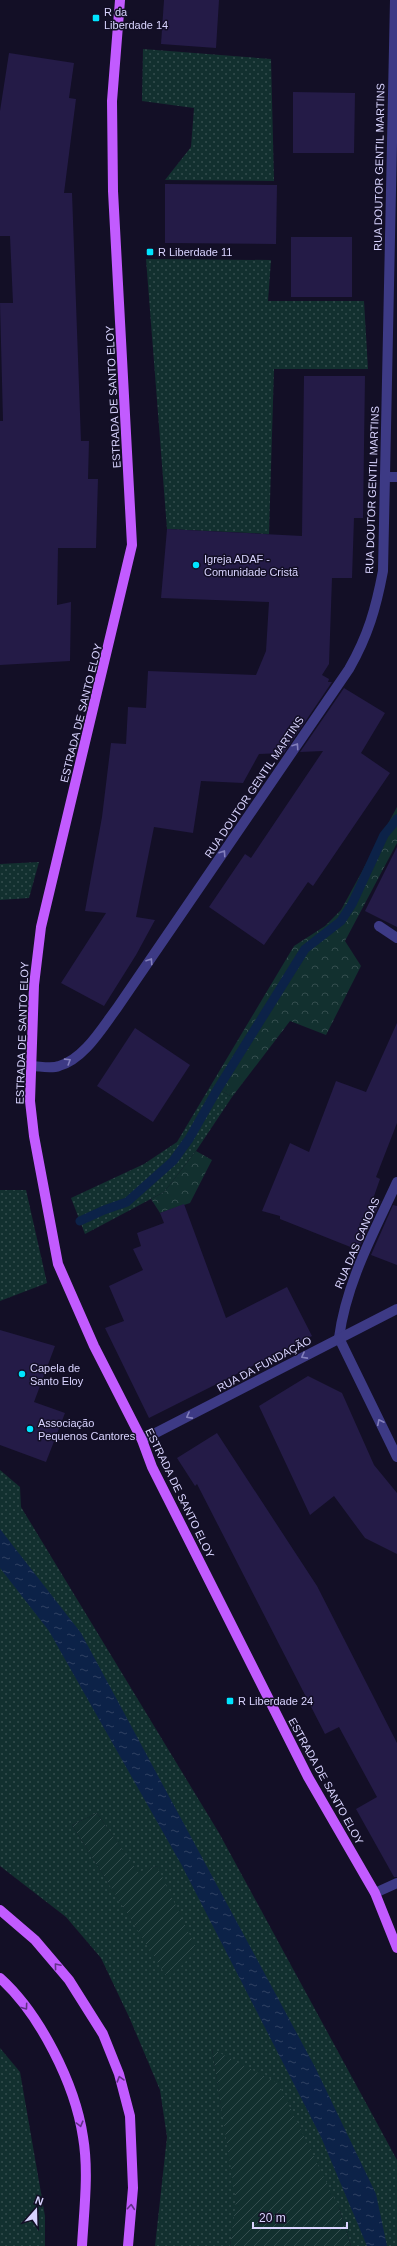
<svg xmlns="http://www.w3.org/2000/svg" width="397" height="2246" font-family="Arial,sans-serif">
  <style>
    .grass { fill: url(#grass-dots); fill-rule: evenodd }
    .forest { fill: url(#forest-crowns) }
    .garden { fill: url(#garden-furrows) }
    .water { fill: url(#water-ripples) }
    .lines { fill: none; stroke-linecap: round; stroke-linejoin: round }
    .stream { stroke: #0c2248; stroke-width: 9 }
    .building { fill: #241b47 }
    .minor { stroke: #3d3a85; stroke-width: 10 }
    .major { stroke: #c25bff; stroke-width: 10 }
    .oneway { stroke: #837fbc }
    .oneway2 { stroke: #623188 }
    .poi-dot { fill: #00e5ff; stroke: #130f26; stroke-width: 1.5 }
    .labels { text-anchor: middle; stroke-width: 3; stroke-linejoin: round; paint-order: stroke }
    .poi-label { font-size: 11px; fill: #d9d4ff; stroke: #130f26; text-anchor: start }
    .street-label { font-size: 11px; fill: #d9d4ff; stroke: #130f26 }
  </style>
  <defs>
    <pattern id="grass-dots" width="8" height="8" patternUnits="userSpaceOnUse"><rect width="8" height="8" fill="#12302f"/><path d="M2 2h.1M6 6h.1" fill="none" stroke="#344d4e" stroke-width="1.8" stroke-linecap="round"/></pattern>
    <pattern id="forest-crowns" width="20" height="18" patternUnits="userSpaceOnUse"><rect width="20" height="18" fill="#12302f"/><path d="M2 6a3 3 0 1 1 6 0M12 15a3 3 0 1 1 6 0" fill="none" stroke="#344d4e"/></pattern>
    <pattern id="garden-furrows" width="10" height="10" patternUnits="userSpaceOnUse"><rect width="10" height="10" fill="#12302f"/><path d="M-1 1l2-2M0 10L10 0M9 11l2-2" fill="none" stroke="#344d4e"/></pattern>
    <pattern id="water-ripples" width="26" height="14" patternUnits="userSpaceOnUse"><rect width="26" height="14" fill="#0c2248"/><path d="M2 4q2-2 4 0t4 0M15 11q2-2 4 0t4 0" fill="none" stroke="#2f4163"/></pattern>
  </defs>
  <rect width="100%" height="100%" fill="#130f26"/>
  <g class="grass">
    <path d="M 143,49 L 271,59 L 274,181 L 165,180 L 191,147 L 194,108 L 142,101 Z"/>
    <path d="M 146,259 L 271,260 L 268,301 L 364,301 L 368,369 L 274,369 L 269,534 L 167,529 Z"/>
    <path d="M 39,862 L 29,898 L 0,900 L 0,864 Z"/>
    <path d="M 211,1085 L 232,1097 L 196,1151 L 164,1192 L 85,1234 L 71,1198 L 144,1164 L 177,1142 Z"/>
    <path d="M 0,1190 L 26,1190 L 47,1283 L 0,1301 Z"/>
    <path d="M 0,1470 L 20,1487 L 21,1507 L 219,1833 L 397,2160 L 397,2246 L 351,2246 L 339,2208 L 212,2049 L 237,2202 L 230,2246 L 155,2246 L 167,2137 L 160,2090 L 130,2019 L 101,1958 L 66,1917 L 0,1866 ZM 97,1813 L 138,1873 L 157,1866 L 168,1978 L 72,1825 Z"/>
    <path d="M 0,2048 L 20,2072 L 45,2216 L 45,2246 L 0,2246 Z"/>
  </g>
  <g class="forest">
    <path d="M 397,807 L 397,843 L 345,941 L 361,966 L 326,1035 L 290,1021 L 232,1097 L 211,1085 L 294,946 L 325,926 L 341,910 Z"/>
    <path d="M 196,1151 L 212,1160 L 190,1203 L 160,1213 L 151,1199 L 164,1192 Z"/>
  </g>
  <g class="garden">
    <path d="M 97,1813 L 138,1872 L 157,1866 L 197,1950 L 168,1979 L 72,1825 Z"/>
    <path d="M 212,2049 L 278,2083 L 339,2208 L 351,2246 L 230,2246 L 236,2201 Z"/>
  </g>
  <path class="water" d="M 0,1529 L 81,1633 L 315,2067 L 376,2194 L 387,2246 L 367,2246 L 321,2137 L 181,1864 L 49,1631 L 0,1568 Z"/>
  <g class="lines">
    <path class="stream" d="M 80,1221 L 104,1210 L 127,1202 L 173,1161 L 189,1139 L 217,1090 L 305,949 L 341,921 L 352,904 L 384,835 L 397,819"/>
  </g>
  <g class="building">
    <path d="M 164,0 L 219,0 L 216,48 L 161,44 Z"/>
    <path d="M 9,53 L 74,63 L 69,98 L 76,99 L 64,193 L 72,193 L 81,441 L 89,441 L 88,479 L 98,479 L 96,548 L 58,548 L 57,605 L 71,602 L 70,661 L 0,665 L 0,421 L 3,421 L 0,303 L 13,303 L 10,236 L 0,236 L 0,111 Z"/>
    <path d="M 293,92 L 355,93 L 354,153 L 293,153 Z"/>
    <path d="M 165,184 L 277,185 L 276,244 L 165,243 Z"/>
    <rect x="291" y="237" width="61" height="60"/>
    <path d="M 304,376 L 365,376 L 363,518 L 354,518 L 352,578 L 332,578 L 329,664 L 322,675 L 329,679 L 328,682 L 332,682 L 284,753 L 259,754 L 243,783 L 201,781 L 193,833 L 154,827 L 136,917 L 155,920 L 136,955 L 104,1006 L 61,983 L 106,913 L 85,911 L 102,817 L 111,743 L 126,744 L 128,707 L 146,708 L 148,671 L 256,675 L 266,651 L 269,602 L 161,598 L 167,529 L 302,536 Z"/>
    <path d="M 344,688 L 385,713 L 361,753 L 390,773 L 313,886 L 308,882 L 264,945 L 209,907 L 245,854 L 251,858 L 323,751 L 300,752 Z"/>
    <path d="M 397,847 L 397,927 L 365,911 Z"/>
    <path d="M 397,1023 L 397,1123 L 376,1177 L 380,1179 L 373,1199 L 381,1201 L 358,1250 L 280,1219 L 280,1216 L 262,1211 L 290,1143 L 309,1152 L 336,1081 L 366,1092 Z"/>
    <path d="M 135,1028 L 190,1065 L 153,1122 L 97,1086 Z"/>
    <path d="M 184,1204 L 226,1318 L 287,1287 L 312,1336 L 149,1418 L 105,1328 L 124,1321 L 109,1286 L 143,1270 L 133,1249 L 141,1246 L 137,1233 L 164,1223 L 160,1213 Z"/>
    <path d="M 393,1205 L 397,1206 L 397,1265 L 371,1255 Z"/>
    <path d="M 0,1330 L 55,1346 L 34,1402 L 65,1413 L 46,1462 L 0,1445 Z"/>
    <path d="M 308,1376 L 342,1393 L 374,1465 L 397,1493 L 397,1554 L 365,1538 L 334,1496 L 310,1515 L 259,1406 Z"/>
    <path d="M 217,1433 L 317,1586 L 397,1743 L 397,1877 L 394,1877 L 356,1809 L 377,1797 L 339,1727 L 325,1734 L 197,1484 L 195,1486 L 177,1458 Z"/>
  </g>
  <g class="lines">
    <g class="minor">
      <path d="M 385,477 L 397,477"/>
      <path d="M 379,926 L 397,938"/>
      <path d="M 31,1066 C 39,1066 51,1069 59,1066 C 84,1059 102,1028 117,1008 L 349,669 C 368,636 376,608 383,571 L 395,0"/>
      <path d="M 339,1338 C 346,1283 374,1232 397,1182"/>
      <path d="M 339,1338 L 397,1457"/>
      <path d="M 142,1440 L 397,1309"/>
      <path d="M 375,1893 L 397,1883"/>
    </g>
    <g class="major">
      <path d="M 120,0 L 112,101 L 113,191 L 132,545 L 41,927 L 34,985 L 30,1101 L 34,1136 L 58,1264 L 94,1346 L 142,1440 L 152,1467 L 308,1777 L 375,1893 L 397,1948"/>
      <path d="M 0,1910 L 35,1940 L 69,1980 L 103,2034 L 119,2074 L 130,2116 L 133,2188 L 128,2246"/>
      <path d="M 0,1978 C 40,2014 75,2084 83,2137 C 89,2172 84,2210 82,2246"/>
    </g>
  </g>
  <defs><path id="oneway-chevron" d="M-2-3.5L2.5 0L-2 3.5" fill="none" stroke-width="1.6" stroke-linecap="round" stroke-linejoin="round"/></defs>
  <g class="oneway">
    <use href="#oneway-chevron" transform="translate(296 746) rotate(-56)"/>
    <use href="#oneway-chevron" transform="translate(223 853) rotate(-56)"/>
    <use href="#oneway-chevron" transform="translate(150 961) rotate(-56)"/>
    <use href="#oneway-chevron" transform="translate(68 1061) rotate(-32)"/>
    <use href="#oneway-chevron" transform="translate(304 1356) rotate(152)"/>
    <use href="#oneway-chevron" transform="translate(189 1416) rotate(152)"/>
    <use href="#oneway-chevron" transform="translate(380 1422) rotate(-116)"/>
  </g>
  <g class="oneway2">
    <use href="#oneway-chevron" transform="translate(57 1966) rotate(-130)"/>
    <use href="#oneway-chevron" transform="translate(25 2007) rotate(54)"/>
    <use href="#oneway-chevron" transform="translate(120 2079) rotate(-106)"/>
    <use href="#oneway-chevron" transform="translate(80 2124) rotate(75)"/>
    <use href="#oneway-chevron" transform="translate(131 2207) rotate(-85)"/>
  </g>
  <g class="poi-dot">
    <rect x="92" y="14" width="8" height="8" rx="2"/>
    <rect x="146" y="248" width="8" height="8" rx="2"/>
    <circle cx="196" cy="565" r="4"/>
    <circle cx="22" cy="1374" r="4"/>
    <circle cx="30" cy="1429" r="4"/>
    <rect x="226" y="1697" width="8" height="8" rx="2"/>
  </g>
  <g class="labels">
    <g class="poi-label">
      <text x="104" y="16">R da<tspan x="104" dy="13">Liberdade 14</tspan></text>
      <text x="158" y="256">R Liberdade 11</text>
      <text x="204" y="563">Igreja ADAF -<tspan x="204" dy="13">Comunidade Cristã</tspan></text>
      <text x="30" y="1372">Capela de<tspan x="30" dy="13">Santo Eloy</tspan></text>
      <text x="38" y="1427">Associação<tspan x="38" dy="13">Pequenos Cantores</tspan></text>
      <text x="238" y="1705">R Liberdade 24</text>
    </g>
    <g class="street-label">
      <text transform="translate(379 167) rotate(-89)" y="4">RUA DOUTOR GENTIL MARTINS</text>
      <text transform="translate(113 397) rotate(-93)" y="4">ESTRADA DE SANTO ELOY</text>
      <text transform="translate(372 490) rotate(-88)" y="4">RUA DOUTOR GENTIL MARTINS</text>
      <text transform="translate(81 713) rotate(-76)" y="4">ESTRADA DE SANTO ELOY</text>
      <text transform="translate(254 787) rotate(-56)" y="4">RUA DOUTOR GENTIL MARTINS</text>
      <text transform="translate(22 1033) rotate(-88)" y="4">ESTRADA DE SANTO ELOY</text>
      <text transform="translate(357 1243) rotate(-67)" y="4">RUA DAS CANOAS</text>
      <text transform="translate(264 1364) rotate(-28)" y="4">RUA DA FUNDAÇÃO</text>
      <text transform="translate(180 1493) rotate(64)" y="4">ESTRADA DE SANTO ELOY</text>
      <text transform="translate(326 1781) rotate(61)" y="4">ESTRADA DE SANTO ELOY</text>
    </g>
  </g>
  <g transform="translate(36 2210) rotate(20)" stroke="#130f26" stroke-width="3" paint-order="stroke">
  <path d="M0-3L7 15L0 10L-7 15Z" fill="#d9d4ff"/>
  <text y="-6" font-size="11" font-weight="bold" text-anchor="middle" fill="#d9d4ff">N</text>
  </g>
  <path d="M253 2222v6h94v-6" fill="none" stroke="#d9d4ff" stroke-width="2"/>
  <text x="259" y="2222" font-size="12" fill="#d9d4ff" stroke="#130f26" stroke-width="3" paint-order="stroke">20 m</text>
</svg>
